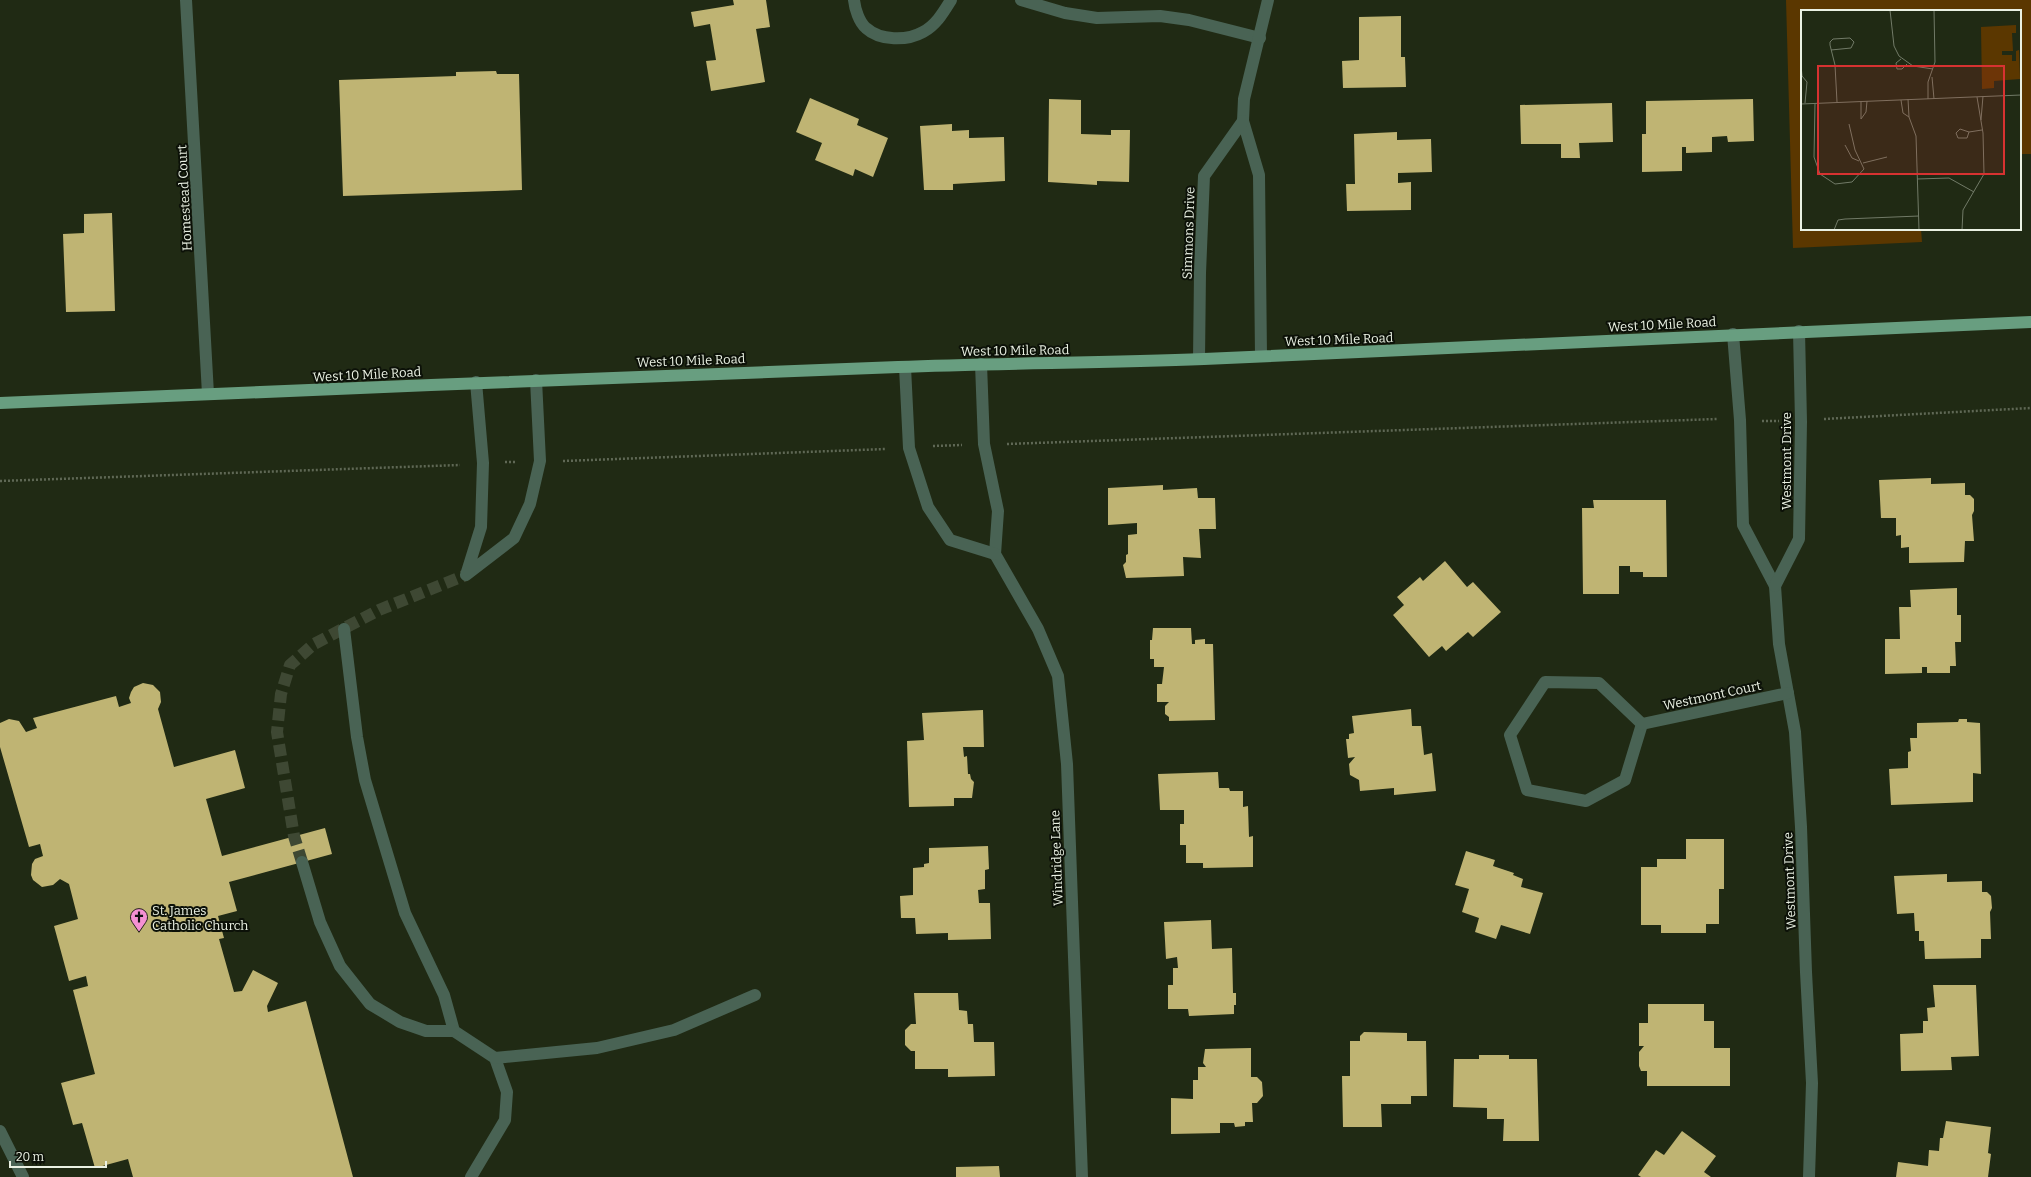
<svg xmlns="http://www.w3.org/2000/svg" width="2031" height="1177" font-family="Bitter,serif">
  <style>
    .green { fill: #5b3700 }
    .building { fill: #bfb473 }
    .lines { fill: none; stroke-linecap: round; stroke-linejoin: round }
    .minor-tunnel { stroke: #3e4833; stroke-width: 12; stroke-dasharray: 12 6; stroke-linecap: butt }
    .path { stroke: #5f6855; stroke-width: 2.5; stroke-dasharray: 2 2; stroke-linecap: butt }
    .minor { stroke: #496354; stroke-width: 12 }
    .major { stroke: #689e80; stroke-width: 12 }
    .labels { text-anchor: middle; stroke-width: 4; stroke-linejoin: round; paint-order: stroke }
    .street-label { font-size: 13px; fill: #eaf1e3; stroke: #0c1108 }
    .poi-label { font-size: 13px; fill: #eaf1e3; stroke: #0c1108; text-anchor: start }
    .inset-road { fill: none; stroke: #717a67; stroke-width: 1 }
    .view { fill: #d73231; fill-opacity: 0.15; stroke: #d73231; stroke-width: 2 }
    .inset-edge { fill: none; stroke: #eaf1e3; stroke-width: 2 }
  </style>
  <rect width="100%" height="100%" fill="#202a14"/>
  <path class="green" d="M 1786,0 L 2031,0 L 2031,154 L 2020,154 L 2020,11 L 1802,11 L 1802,229 L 1921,229 L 1922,242 L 1793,248 Z"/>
  <g class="building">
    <path d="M 733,0 L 766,0 L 770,27 L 756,29 L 765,82 L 711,91 L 706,61 L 716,60 L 710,24 L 694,27 L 691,12 L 734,5 Z"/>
    <path d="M 1401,16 L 1401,57 L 1405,57 L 1406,87 L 1343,88 L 1342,61 L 1359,60 L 1359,17 Z"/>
    <path d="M 496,71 L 497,74 L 519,74 L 522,190 L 343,196 L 339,80 L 456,76 L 456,72 Z"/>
    <path d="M 810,98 L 859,119 L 857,125 L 888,138 L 873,177 L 855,169 L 853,176 L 815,160 L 822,143 L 796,132 Z"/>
    <path d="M 1049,99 L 1081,100 L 1081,134 L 1111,135 L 1111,130 L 1130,130 L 1129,182 L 1097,181 L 1097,185 L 1048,182 Z"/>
    <path d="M 1753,99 L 1754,141 L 1728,142 L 1727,136 L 1712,137 L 1712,152 L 1686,153 L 1686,147 L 1682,147 L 1682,171 L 1642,172 L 1642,134 L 1646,134 L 1646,101 Z"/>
    <path d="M 1612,103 L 1613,142 L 1579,143 L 1580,158 L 1561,158 L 1561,144 L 1521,144 L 1520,105 Z"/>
    <path d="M 952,124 L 952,131 L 969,130 L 969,138 L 1004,137 L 1005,181 L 953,184 L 953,190 L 924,190 L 920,126 Z"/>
    <path d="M 1397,132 L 1397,140 L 1431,139 L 1432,172 L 1398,173 L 1398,183 L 1411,182 L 1411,210 L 1347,211 L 1346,184 L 1355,184 L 1354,134 Z"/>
    <path d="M 112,213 L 115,311 L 66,312 L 63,234 L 84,233 L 84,214 Z"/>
    <path d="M 1931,478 L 1931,484 L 1965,483 L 1965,495 L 1970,495 L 1974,499 L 1974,511 L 1972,515 L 1974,541 L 1965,541 L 1964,562 L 1909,563 L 1909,547 L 1901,548 L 1901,535 L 1896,536 L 1896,518 L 1881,518 L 1879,480 Z"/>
    <path d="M 1163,485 L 1163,490 L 1197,488 L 1198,498 L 1215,498 L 1216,529 L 1199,529 L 1201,558 L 1183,557 L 1184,576 L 1126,578 L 1123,565 L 1126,562 L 1126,555 L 1128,554 L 1128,535 L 1137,534 L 1137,523 L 1108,525 L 1108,488 Z"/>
    <path d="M 1593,500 L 1666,500 L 1667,577 L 1643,577 L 1643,572 L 1630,572 L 1630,566 L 1619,566 L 1619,594 L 1583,594 L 1582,508 L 1594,508 Z"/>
    <path d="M 1445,561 L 1467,587 L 1473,582 L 1501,612 L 1473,637 L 1468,632 L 1446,651 L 1442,646 L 1429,657 L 1393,615 L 1404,605 L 1397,597 L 1420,577 L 1423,581 Z"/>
    <path d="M 1957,588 L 1957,615 L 1961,615 L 1961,642 L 1955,642 L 1956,666 L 1950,666 L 1950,673 L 1927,673 L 1927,667 L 1922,667 L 1922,673 L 1885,674 L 1885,639 L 1900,639 L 1899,607 L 1911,607 L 1910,590 Z"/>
    <path d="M 1153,628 L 1191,628 L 1192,644 L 1195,644 L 1195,640 L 1205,639 L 1205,644 L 1213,644 L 1215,720 L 1169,721 L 1169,717 L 1165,714 L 1165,706 L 1169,702 L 1157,702 L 1157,684 L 1162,684 L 1164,667 L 1154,667 L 1154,659 L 1150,659 L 1150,640 L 1152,640 Z"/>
    <path d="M 143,683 L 153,685 L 160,692 L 161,702 L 158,709 L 174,767 L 235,750 L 245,788 L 206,799 L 222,856 L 325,828 L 332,854 L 229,882 L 237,911 L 218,916 L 224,938 L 219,939 L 234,992 L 242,991 L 253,970 L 278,983 L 267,1006 L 268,1012 L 306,1001 L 353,1177 L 133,1177 L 128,1159 L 95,1168 L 82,1123 L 73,1125 L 61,1083 L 95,1074 L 73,990 L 88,986 L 86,976 L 69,981 L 54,926 L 78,919 L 69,884 L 60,879 L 53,885 L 42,887 L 33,880 L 31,875 L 32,864 L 35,859 L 43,856 L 40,844 L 29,847 L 0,747 L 0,723 L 9,719 L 19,721 L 26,732 L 37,728 L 33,718 L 116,696 L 119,707 L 131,703 L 129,698 L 131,692 L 134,687 Z"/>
    <path d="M 1411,709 L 1412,726 L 1421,726 L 1424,755 L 1432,753 L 1436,791 L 1394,795 L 1394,788 L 1360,791 L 1359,780 L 1350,775 L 1349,764 L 1355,757 L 1348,758 L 1346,739 L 1349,739 L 1349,734 L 1354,733 L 1352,716 Z"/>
    <path d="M 983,710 L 984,747 L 963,747 L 964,757 L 967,756 L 968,774 L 970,774 L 971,779 L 974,782 L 972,798 L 954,798 L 954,806 L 909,807 L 907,741 L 924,740 L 922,713 Z"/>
    <path d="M 1959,719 L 1967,719 L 1967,722 L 1980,723 L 1981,774 L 1973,773 L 1973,802 L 1891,805 L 1889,769 L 1908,768 L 1908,752 L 1911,751 L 1910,738 L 1917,738 L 1917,723 L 1958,722 Z"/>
    <path d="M 1218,772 L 1219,788 L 1229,788 L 1230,791 L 1243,791 L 1243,807 L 1248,806 L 1249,837 L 1253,836 L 1253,867 L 1203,868 L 1203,863 L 1186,863 L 1186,845 L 1180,845 L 1180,824 L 1184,824 L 1184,810 L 1160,810 L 1158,774 Z"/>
    <path d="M 1686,839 L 1724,839 L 1724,889 L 1719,889 L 1719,924 L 1706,924 L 1706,933 L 1661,933 L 1661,925 L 1641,925 L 1641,867 L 1657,867 L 1657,859 L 1686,859 Z"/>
    <path d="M 988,846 L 989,869 L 985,870 L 985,889 L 978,890 L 979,903 L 990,903 L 991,939 L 948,940 L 948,933 L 916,934 L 915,918 L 901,918 L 900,896 L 913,895 L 913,868 L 924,867 L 924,864 L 929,863 L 929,848 Z"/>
    <path d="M 1466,851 L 1495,860 L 1493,866 L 1514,873 L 1513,875 L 1523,879 L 1521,887 L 1543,893 L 1530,934 L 1501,925 L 1496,939 L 1475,932 L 1479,918 L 1462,912 L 1469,889 L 1455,885 Z"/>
    <path d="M 1947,874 L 1947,882 L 1982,881 L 1982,892 L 1987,892 L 1991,896 L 1992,908 L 1990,912 L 1991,939 L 1981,939 L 1981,958 L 1925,959 L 1924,941 L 1919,941 L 1919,931 L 1915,931 L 1914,913 L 1897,914 L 1894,876 Z"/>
    <path d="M 1211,920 L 1212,949 L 1232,948 L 1233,993 L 1236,993 L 1236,1005 L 1234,1005 L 1234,1014 L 1189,1016 L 1188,1009 L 1168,1009 L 1168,985 L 1173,985 L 1173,968 L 1178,968 L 1177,957 L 1166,959 L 1164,922 Z"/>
    <path d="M 1933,985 L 1976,985 L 1979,1056 L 1951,1057 L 1952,1070 L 1901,1071 L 1900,1034 L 1923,1033 L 1923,1021 L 1928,1021 L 1927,1008 L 1935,1007 Z"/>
    <path d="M 914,993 L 958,993 L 959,1010 L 967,1011 L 968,1024 L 973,1024 L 974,1042 L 994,1042 L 995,1076 L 948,1077 L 948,1069 L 915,1069 L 915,1051 L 911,1051 L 905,1045 L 905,1030 L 911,1024 L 916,1024 Z"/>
    <path d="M 1648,1004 L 1704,1004 L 1704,1021 L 1714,1021 L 1714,1048 L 1730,1048 L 1730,1086 L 1647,1086 L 1647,1071 L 1641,1071 L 1639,1066 L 1639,1052 L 1644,1046 L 1639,1046 L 1639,1023 L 1648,1023 Z"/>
    <path d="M 1364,1032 L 1407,1033 L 1407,1041 L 1426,1041 L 1427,1096 L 1411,1096 L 1411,1104 L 1381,1104 L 1382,1127 L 1343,1127 L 1342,1076 L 1350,1076 L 1350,1041 L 1360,1041 L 1360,1036 Z"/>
    <path d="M 1251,1048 L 1251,1077 L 1257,1077 L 1262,1082 L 1263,1096 L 1257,1103 L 1252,1103 L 1253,1122 L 1245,1122 L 1245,1126 L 1235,1127 L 1234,1123 L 1220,1123 L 1220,1133 L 1171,1134 L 1171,1098 L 1193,1099 L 1193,1080 L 1198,1080 L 1198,1067 L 1206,1067 L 1203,1063 L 1205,1049 Z"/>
    <path d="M 1479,1055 L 1509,1055 L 1509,1059 L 1537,1059 L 1539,1141 L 1503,1141 L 1504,1119 L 1487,1119 L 1487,1108 L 1453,1107 L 1454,1059 L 1479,1059 Z"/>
    <path d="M 1946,1121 L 1991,1127 L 1988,1153 L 1991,1154 L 1988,1177 L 1896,1177 L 1898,1162 L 1928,1166 L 1929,1150 L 1939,1151 L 1940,1138 L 1943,1138 Z"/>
    <path d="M 1682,1131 L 1716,1156 L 1704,1172 L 1711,1177 L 1641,1177 L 1638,1175 L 1656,1150 L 1664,1155 Z"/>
    <path d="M 999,1166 L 1000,1177 L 956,1177 L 956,1167 Z"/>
  </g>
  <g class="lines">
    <path class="minor-tunnel" d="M 302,862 L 294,836 L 277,732 L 281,694 L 290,665 L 314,644 L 379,610 L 466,575"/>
    <g class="path">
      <path d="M 1824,419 L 2031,408"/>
      <path d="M 1762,421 L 1779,421"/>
      <path d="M 1007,444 L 1717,419"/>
      <path d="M 933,446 L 962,445"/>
      <path d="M 563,461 L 886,449"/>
      <path d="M 505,462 L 516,462"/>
      <path d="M 0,481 L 460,465"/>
    </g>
    <g class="minor">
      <path d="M 186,0 L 208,394"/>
      <path d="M 854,0 C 855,9 859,22 866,28 C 880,41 907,41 923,32 C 936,25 943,13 951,0"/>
      <path d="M 1021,0 L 1065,13 L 1097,18 L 1160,16 L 1189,20 L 1260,38"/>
      <path d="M 1733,334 L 1740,420 L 1743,525 L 1775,586 L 1779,644 L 1795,732 L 1801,827 L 1806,972 L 1812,1083 L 1809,1177"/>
      <path d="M 1261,356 L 1259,175 L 1243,121 L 1244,99 L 1268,0"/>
      <path d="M 1199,359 L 1200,273 L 1204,176 L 1243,121"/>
      <path d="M 981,364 L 984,444 L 998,511 L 995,554 L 1038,629 L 1058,676 L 1067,764 L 1082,1177"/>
      <path d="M 905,367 L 909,448 L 928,507 L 950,540 L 995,554"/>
      <path d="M 476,382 L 483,463 L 481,527 L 466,575 L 514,538 L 530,504 L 540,461 L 536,380"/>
      <path d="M 1775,586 L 1799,539 L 1801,422 L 1799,331"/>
      <path d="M 344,629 L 357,737 L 365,780 L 405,913 L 444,995 L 454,1031 L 495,1058 L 507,1092 L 505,1120 L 471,1177"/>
      <path d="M 1545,682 L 1599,683 L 1642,724 L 1625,780 L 1586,801 L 1527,790 L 1510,735 Z"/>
      <path d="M 1642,724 L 1788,693"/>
      <path d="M 302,862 L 320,922 L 340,966 L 370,1004 L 400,1022 L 426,1031 L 454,1031"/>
      <path d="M 495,1058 L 597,1048 L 674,1030 L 755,995"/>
      <path d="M 0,1131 L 23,1177"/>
    </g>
    <path class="major" d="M 0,403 C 299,390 599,378 898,367 C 1000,363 1102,363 1204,359 C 1480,348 1755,333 2031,322"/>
  </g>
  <defs>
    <g id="church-pin" transform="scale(0.9)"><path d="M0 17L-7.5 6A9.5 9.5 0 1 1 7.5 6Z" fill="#f591d3" stroke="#0c1108"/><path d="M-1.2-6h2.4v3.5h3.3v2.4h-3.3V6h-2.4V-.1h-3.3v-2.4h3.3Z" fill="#111"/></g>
  </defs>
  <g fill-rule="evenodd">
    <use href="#church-pin" x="139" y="917"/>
  </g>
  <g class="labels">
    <g class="street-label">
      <text transform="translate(184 198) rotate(-93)" y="5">Homestead Court</text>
      <text transform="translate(1188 233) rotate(-88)" y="5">Simmons Drive</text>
      <text transform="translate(1662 324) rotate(-3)" y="5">West 10 Mile Road</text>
      <text transform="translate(1339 339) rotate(-2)" y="5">West 10 Mile Road</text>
      <text transform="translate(1015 350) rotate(-1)" y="5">West 10 Mile Road</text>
      <text transform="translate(691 360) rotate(-2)" y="5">West 10 Mile Road</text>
      <text transform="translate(367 374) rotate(-3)" y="5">West 10 Mile Road</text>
      <text transform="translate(1786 461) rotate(-90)" y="5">Westmont Drive</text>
      <text transform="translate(1712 695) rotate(-12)" y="5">Westmont Court</text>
      <text transform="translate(1056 858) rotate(-92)" y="5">Windridge Lane</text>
      <text transform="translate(1789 881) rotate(-92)" y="5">Westmont Drive</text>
    </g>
    <g class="poi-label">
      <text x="152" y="915">St. James<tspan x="152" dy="15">Catholic Church</tspan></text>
    </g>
  </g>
  <g transform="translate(1801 10)">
    <rect width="220" height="220" fill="#202a14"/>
    <path d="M 215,15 L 215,23 L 211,23 L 212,41 L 201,41 L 201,45 L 211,45 L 211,51 L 215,51 L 215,41 L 218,40 L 219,69 L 193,71 L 193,78 L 181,79 L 180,17 Z" fill="#5b3700"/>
    <path class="inset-road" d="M 89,0 L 93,36 L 98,46 L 112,56 L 132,59M 30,40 L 50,38 L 53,32 L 49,28 L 32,29 L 29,32 L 29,35 L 34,55 L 36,92M 100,49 L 95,53 L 96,59 L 101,59 L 106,54M 0,55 L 1,66 L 6,72 L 4,93M 131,67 L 133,89M 107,89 L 108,107 L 115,126 L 118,220M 127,89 L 127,72 L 134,52 L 133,0M 100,90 L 102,103 L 108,107M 60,91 L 60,109 L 65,102 L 66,91M 14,93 L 13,147 L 19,164 L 34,174 L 51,172 L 63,159 L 54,140 L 48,114M 0,94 L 220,85M 180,110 L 182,86M 159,119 L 168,122 L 166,128 L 157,128 L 155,123 ZM 168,122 L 181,120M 44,135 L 51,148 L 58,151M 62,153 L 86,147M 116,169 L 148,168 L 173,182M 33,220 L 37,210 L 44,209 L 118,206M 161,220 L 162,200 L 183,164 L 182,123 L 176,87"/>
    <path class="view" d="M 17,56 L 203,56 L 203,164 L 17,164 Z"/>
    <rect width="220" height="220" class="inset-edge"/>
  </g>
  <path d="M10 1161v6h96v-6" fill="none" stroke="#eaf1e3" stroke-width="2"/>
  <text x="16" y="1161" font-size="12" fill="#eaf1e3" stroke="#0c1108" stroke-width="3" paint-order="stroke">20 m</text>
</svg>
